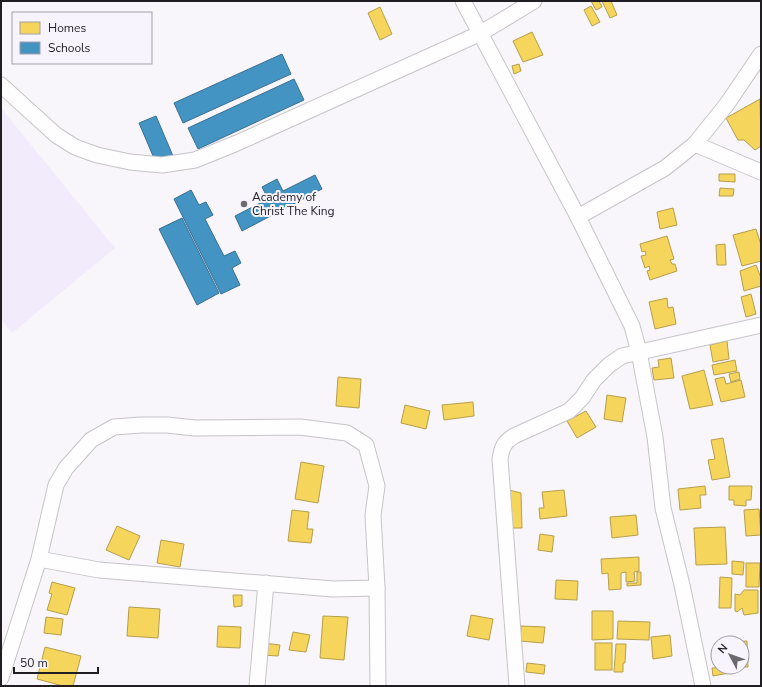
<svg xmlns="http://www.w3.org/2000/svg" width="762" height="687" font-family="'Nunito Sans',sans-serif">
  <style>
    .green { fill: #f2ebfb }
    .homes { fill: #f6d55c; stroke: #b69e4b }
    .schools { fill: #4393c3; stroke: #387093 }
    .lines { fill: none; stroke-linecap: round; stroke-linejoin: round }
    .minor-casing { stroke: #c6c4c9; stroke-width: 17 }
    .minor { stroke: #fefefe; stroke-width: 15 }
    .poi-dot { fill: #6c6a6f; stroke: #f8f4fd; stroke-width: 1.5 }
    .labels { text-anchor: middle; stroke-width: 4; stroke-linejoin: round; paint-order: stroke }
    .poi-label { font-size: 12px; fill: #201e23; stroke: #f8f4fd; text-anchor: start }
  </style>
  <rect width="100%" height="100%" fill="#f8f6fb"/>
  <path class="green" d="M 1,108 L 115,248 L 12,333 L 1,319 Z"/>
  <g class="homes">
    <path d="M 591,1 L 599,1 L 602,7 L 596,10 Z"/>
    <path d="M 602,1 L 611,1 L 617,15 L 610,18 Z"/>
    <path d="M 591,6 L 600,22 L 592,26 L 584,10 Z"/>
    <path d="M 380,7 L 392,34 L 380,40 L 368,13 Z"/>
    <path d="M 532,32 L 543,55 L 523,62 L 513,41 Z"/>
    <path d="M 519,64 L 521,71 L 514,74 L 512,66 Z"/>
    <path d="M 760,99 L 761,146 L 755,150 L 744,140 L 738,140 L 726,118 Z"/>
    <path d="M 719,174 L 735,174 L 735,182 L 719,181 Z"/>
    <path d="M 720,188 L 734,189 L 733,196 L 719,196 Z"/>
    <path d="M 673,208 L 677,225 L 660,229 L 657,212 Z"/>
    <path d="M 756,229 L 761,245 L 761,261 L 742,266 L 733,235 Z"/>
    <path d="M 667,236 L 674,259 L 670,260 L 672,264 L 675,264 L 677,271 L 650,280 L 647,271 L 650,270 L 649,266 L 645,268 L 641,256 L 646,255 L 645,251 L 642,252 L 640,244 Z"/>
    <path d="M 725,244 L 726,265 L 717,265 L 716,245 Z"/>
    <path d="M 756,265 L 761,278 L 761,286 L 744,291 L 740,271 Z"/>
    <path d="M 751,294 L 756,314 L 746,317 L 741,297 Z"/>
    <path d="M 667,298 L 668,308 L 673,307 L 676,324 L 655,329 L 649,302 Z"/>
    <path d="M 727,341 L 729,359 L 713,362 L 710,345 Z"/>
    <path d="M 671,358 L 674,378 L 654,380 L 652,368 L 659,367 L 658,360 Z"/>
    <path d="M 735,360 L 737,371 L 714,375 L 712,365 Z"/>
    <path d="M 704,370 L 713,405 L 690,409 L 682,376 Z"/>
    <path d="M 739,372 L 740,379 L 731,382 L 729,374 Z"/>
    <path d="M 338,377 L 361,379 L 359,408 L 336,406 Z"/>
    <path d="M 724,377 L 726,384 L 741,380 L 745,397 L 721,402 L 715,379 Z"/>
    <path d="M 607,395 L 626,398 L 622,422 L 604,419 Z"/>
    <path d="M 473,402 L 474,416 L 444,420 L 442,405 Z"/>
    <path d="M 405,405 L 430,411 L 426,429 L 401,423 Z"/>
    <path d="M 586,411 L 596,427 L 577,438 L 567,421 Z"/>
    <path d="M 723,438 L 730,477 L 712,480 L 708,460 L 715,459 L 711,440 Z"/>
    <path d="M 301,462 L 324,466 L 318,503 L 295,499 Z"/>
    <path d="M 705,486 L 706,495 L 700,495 L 701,508 L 680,510 L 678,489 Z"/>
    <path d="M 729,486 L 752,486 L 751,500 L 746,500 L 746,506 L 734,505 L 734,500 L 729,500 Z"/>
    <path d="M 509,490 L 521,493 L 522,528 L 510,528 Z"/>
    <path d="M 564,490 L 567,516 L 540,519 L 539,508 L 544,508 L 542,492 Z"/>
    <path d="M 759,509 L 761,535 L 746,536 L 744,510 Z"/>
    <path d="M 292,510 L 309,512 L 307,529 L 313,529 L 311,543 L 288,541 Z"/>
    <path d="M 636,515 L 638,535 L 612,538 L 610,517 Z"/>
    <path d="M 117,526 L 140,536 L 129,560 L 106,550 Z"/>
    <path d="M 725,527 L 727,564 L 696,565 L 694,528 Z"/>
    <path d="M 540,534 L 554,536 L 552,552 L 538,550 Z"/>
    <path d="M 161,540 L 184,544 L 180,567 L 157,563 Z"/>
    <path d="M 639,557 L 639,571 L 634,572 L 635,581 L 626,582 L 626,572 L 621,573 L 621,589 L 609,590 L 608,573 L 602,574 L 601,559 Z"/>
    <path d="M 732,561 L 744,562 L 743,575 L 732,574 Z"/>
    <path d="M 746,563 L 760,563 L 759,587 L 746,587 Z"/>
    <path d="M 637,572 L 641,572 L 641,585 L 627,586 L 627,583 L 637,583 Z"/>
    <path d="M 720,577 L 732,578 L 731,608 L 719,608 Z"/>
    <path d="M 556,580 L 578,581 L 577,600 L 555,599 Z"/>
    <path d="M 52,582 L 75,588 L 67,615 L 47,610 L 52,594 L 49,593 Z"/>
    <path d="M 744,590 L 758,590 L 758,613 L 744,615 L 742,608 L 737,612 L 735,611 L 735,594 L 740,595 Z"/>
    <path d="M 233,595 L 242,595 L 242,606 L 234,607 Z"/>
    <path d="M 129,607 L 160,609 L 158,638 L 127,636 Z"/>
    <path d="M 592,611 L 613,611 L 613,639 L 592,640 Z"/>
    <path d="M 471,615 L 493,619 L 489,640 L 467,636 Z"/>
    <path d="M 323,616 L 348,617 L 344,660 L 320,658 Z"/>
    <path d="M 46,617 L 63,619 L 61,635 L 44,633 Z"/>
    <path d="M 618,621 L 650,622 L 649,640 L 617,639 Z"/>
    <path d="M 218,626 L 241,627 L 240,648 L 217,647 Z"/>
    <path d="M 521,626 L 545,627 L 543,643 L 520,641 Z"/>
    <path d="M 293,632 L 310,635 L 306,652 L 289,650 Z"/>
    <path d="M 670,635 L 672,656 L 653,659 L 651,637 Z"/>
    <path d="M 747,641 L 748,667 L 730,667 L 742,667 L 742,643 L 727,642 Z"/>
    <path d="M 263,643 L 280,645 L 278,656 L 262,655 Z"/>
    <rect x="595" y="643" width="17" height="27"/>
    <path d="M 616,644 L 626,644 L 625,663 L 623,663 L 623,672 L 614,672 Z"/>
    <path d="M 45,647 L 81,656 L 73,686 L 63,686 L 37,679 Z"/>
    <path d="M 527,663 L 545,665 L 544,674 L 526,672 Z"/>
    <path d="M 729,667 L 729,673 L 713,676 L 712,668 Z"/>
  </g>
  <g class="schools">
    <path d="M 282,54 L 291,74 L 183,123 L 174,103 Z"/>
    <path d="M 294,79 L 304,100 L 198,149 L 188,128 Z"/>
    <path d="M 156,116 L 173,156 L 156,163 L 139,123 Z"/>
    <path d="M 315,175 L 322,189 L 242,231 L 235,216 L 268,199 L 262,187 L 277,179 L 283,191 Z"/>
    <path d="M 191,190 L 199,205 L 206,202 L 213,215 L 205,219 L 224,256 L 235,251 L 241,263 L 232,268 L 240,285 L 221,294 L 174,199 Z"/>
    <path d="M 182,218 L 219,293 L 197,305 L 159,229 Z"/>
  </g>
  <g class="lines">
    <g class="minor-casing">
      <g id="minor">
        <path d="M 463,1 L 578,217 L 632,326 L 639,352 L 655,437 L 663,508 L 682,585 L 703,686"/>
        <path d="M 1,85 L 56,135 L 75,147 L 97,155 L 130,162 L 162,165 L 195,160 L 237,143 L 481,33 L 534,1"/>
        <path d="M 695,144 L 761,172"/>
        <path d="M 578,217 L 665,168 L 695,144 L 727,104 L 761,54"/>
        <path d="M 377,588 L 378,686"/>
        <path d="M 1,678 L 39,559 L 56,485 L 66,468 L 91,440 L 114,427 L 141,425 L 167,425 L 195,428 L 300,427 L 347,433 L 366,445 L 377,486 L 373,515 L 377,588 L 333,589 L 99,570 L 39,559"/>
        <path d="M 257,686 L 266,583"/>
        <path d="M 517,686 L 500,459 C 502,447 504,442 514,436 L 569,411 L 582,398 L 594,380 L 609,365 L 622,356 L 761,325"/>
      </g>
    </g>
    <use href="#minor" class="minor"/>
  </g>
  <circle class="poi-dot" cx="244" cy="204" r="4"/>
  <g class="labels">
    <g class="poi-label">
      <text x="252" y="201">Academy of<tspan x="252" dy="14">Christ The King</tspan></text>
    </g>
  </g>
  <rect width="762" height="687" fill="none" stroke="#201e23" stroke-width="4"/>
  <rect x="12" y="12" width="140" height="52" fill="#f8f4fd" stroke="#a29ea6"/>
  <rect x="20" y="22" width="20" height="12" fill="#f6d55c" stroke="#a29ea6"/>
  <text x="48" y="32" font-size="12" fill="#201e23">Homes</text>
  <rect x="20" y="42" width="20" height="12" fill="#4393c3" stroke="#a29ea6"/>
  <text x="48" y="52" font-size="12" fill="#201e23">Schools</text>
  <g transform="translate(730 655) rotate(311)"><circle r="19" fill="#f8f4fd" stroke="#a29ea6"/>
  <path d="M0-3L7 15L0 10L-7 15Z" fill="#6c6a6f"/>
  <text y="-6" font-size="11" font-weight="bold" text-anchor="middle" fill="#201e23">N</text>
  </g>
  <path d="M14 667v6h84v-6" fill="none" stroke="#201e23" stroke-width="2"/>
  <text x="20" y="667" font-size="12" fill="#201e23" stroke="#f8f4fd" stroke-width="3" paint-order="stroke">50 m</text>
</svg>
